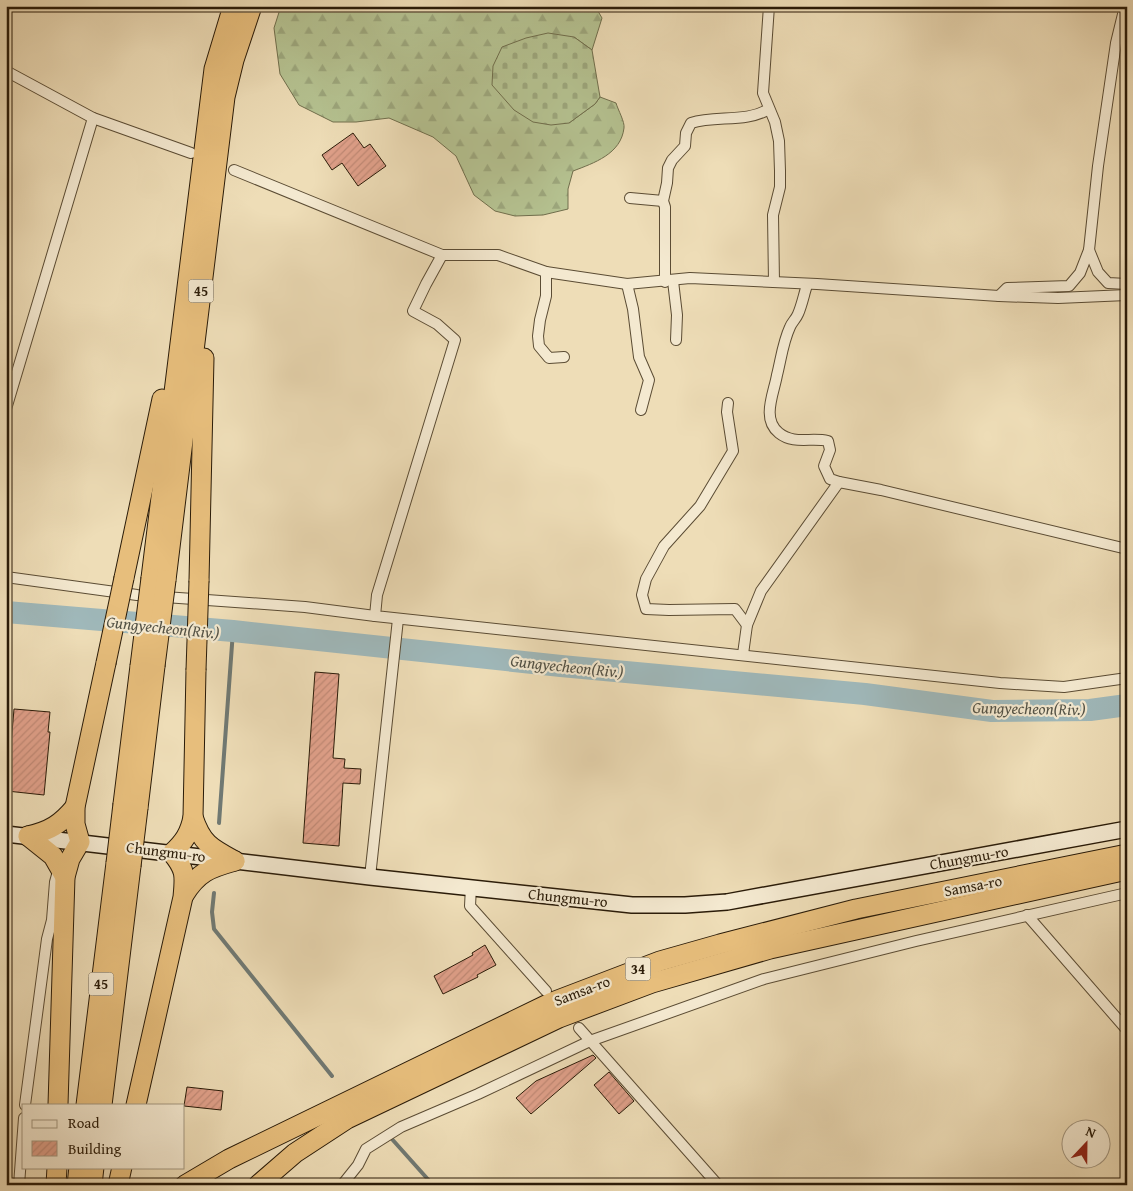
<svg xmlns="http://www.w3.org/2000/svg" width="1133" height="1191" font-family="'Gentium Book Plus',serif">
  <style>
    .forest { fill: url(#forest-firs); stroke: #706e4c }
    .cemetery { fill: url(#cemetery-stones); stroke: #706e4c }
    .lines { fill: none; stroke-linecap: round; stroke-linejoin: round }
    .stream { stroke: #707973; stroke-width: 4 }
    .river { stroke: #9fb8ba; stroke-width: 22 }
    .building { fill: url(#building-hatch); stroke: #2a1b08 }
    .street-casing { stroke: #5b4c34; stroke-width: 12 }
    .secondary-casing { stroke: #2a1b08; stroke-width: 18 }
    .highway-casing { stroke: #2a1b08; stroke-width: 21 }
    .street { stroke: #f4e9d0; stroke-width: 10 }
    .secondary { stroke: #f4e9d0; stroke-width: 15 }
    .highway { stroke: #e7be7c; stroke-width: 19 }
    .highway-bridge-casing { stroke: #2a1b08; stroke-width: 21; stroke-linecap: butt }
    .highway-bridge { stroke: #e7be7c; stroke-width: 19 }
    .labels { text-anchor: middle; stroke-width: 4.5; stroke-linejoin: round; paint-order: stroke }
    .shield { fill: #f4e9d0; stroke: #675944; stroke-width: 1 }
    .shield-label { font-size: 14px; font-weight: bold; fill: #2a1b08 }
    .street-label { font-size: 15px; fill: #2a1b08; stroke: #f4e9d0 }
    .water-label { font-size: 16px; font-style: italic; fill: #535246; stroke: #f4e9d0 }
  </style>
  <defs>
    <pattern id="forest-firs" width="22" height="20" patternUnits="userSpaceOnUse" patternTransform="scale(1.25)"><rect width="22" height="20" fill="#b5c291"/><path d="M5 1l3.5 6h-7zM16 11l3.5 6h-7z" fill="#9ca67c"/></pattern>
    <pattern id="cemetery-stones" width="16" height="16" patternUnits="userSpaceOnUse" patternTransform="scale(1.25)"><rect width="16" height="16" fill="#b5c291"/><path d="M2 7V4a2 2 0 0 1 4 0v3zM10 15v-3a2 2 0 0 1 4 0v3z" fill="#9ca67c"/></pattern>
    <pattern id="building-hatch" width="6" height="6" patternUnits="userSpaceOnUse" patternTransform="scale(1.25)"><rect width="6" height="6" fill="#e1a18b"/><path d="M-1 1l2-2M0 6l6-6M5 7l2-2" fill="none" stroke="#c18a76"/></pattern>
  </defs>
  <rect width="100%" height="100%" fill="#eeddb7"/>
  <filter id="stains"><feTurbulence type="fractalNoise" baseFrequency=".004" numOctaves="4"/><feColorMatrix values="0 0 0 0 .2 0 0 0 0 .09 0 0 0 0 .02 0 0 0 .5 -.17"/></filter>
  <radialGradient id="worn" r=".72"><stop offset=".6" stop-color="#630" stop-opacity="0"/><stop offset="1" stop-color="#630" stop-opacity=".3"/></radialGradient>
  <path class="forest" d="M 281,6 L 595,6 L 602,18 L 592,50 L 574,37 L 569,123 L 595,104 L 600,97 L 616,103 C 618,110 625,122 624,128 C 621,154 594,163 573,171 L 568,189 L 568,209 L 543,215 L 515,216 L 495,211 L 474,195 L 456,156 L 433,137 L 389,118 L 356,122 L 333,122 L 299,105 L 280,74 L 274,28 Z"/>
  <path class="cemetery" d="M 548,33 L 574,37 L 592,50 L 600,97 L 595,104 L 569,123 L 551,125 L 533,122 L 514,110 L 492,85 L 493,66 L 502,47 L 526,38 Z"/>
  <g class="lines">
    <g class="stream">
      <path d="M 219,823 L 233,631"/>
      <path d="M 214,893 L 212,912 L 214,929 L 332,1076"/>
      <path d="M 391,1138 L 433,1185"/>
    </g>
    <path class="river" d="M 6,612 L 233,631 L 561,666 L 865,694 L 992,711 L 1090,710 L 1127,705"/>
  </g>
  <g class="building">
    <path d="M 353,133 L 364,148 L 370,144 L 386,166 L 358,186 L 342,163 L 332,170 L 322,155 Z"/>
    <path d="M 315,672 L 339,674 L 333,758 L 345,759 L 344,768 L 361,769 L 360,784 L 343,783 L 339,846 L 303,843 Z"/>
    <path d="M 14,709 L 50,712 L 48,732 L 50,732 L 44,795 L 7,791 Z"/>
    <path d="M 485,945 L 496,965 L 477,975 L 478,977 L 443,994 L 434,976 L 473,955 L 472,953 Z"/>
    <path d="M 593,1055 L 596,1058 L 531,1114 L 516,1098 L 536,1081 Z"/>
    <path d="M 609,1072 L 634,1101 L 619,1114 L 594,1085 Z"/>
    <path d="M 187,1087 L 223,1091 L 221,1110 L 184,1106 Z"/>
  </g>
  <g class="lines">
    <g class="street-casing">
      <g id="street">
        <path d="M 769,6 L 763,93 L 775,122 L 779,141 L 780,171 L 780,187 L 773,215 L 774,282"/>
        <path d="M 6,71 L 93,118 L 191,153"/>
        <path d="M 234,170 L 442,255 L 426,284 L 413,311 L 437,324 L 455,340 L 377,595 L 375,616 L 1000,683 L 1064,687 L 1127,678"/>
        <path d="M 630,198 L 663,201"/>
        <path d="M 1089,250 L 1098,272 L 1108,283 L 1127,284"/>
        <path d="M 442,255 L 498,255 L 546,272 L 627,284 L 690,278 L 817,284 L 999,296 L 1058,298 L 1127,295"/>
        <path d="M 546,272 L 546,296 L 540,320 L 538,336 L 539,346 L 549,358 L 564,357"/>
        <path d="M 673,281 L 677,315 L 676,340"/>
        <path d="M 665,282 L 665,207 L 663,201 L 667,183 L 668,168 L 672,160 L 685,146 L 686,133 L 691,123 C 716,115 746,123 769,109"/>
        <path d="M 627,284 L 633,309 L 639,357 L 649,380 L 641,410"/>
        <path d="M 807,285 C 804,294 802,305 798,314 C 796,319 792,322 790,327 C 783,342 781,359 777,375 C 774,393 761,419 779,433 C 794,445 811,437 828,441 L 830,450 L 824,466 L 830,479 L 839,482"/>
        <path d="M 999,296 L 1007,288 L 1069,286 L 1080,273 L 1089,250 L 1098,166 L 1116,43 L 1125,6"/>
        <path d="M 728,403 L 727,412 L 733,451 L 700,506 L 664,546 L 646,579 L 642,595 L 646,609 L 669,610 L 735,609 L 747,625"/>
        <path d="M 6,409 L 93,118"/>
        <path d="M 6,577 L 137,595 L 305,607 L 375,616"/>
        <path d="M 743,654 L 747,625 L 761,591 L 839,482 L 881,490 L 1127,549"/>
        <path d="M 370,877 L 398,619"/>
        <path d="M 471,887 L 470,906 L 546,991"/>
        <path d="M 1027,915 L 1127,1030"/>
        <path d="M 579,1028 L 718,1185"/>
        <path d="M 25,1105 L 47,939 L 52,920 L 55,882 L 59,868"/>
        <path d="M 19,1185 L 24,1118"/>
        <path d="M 342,1185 L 358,1165 L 366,1149 L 401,1127 L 478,1094 L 590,1041 L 764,979 L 916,941 L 1127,893"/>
      </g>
    </g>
    <g class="secondary-casing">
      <path id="secondary" d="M 6,834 L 370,877 L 632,905 L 685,905 L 727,902 L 1127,829"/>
    </g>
    <g class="highway-casing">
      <g id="highway">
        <path d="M 124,578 L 162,399"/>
        <path d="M 151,578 L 214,69 L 233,6"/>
        <path d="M 166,580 L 225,97 L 234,60 L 252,6"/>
        <path d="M 199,581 L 204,358"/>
        <path d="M 123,804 L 140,666"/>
        <path d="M 138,808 L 155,666"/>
        <path d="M 193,817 C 202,844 211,848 235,861"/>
        <path d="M 28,836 C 50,831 61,824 75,807"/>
        <path d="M 28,836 L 53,856 L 65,877"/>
        <path d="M 184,895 C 198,872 210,868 235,861"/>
        <path d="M 58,1105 L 65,877 L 70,859 L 80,842 L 75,824 L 75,807 L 106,663"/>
        <path d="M 86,1105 L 116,863"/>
        <path d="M 102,1105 L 131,866"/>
        <path d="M 136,1105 L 183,897 C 185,876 186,870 172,853 C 184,842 190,833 193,817 L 196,670"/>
        <path d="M 56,1185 L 57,1167"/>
        <path d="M 77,1185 L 79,1167"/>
        <path d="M 92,1185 L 94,1167"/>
        <path d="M 118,1185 L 122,1167"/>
        <path d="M 185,1185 L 229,1159 L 550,1003 L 660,961 L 720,944 L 856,909 L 1127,854"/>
        <path d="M 258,1185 L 295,1153 L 347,1119 L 559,1018 L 652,983 L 770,949 L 1127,870"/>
      </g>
    </g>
    <use href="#street" class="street"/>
    <use href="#secondary" class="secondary"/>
    <use href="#highway" class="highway"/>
    <g class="highway-bridge-casing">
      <g id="highway-bridge">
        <path d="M 106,663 L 124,578"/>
        <path d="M 140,666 L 151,578"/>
        <path d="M 155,666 L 166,580"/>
        <path d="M 196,670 L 199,581"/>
        <path d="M 116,863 L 123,804"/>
        <path d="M 131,866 L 138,808"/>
      </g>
    </g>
    <use href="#highway-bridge" class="highway-bridge"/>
  </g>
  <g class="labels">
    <g class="shield">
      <rect x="188.5" y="279.5" width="25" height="23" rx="4"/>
      <rect x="625.5" y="957.5" width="25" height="23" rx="4"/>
      <rect x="88.5" y="972.5" width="25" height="23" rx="4"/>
    </g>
    <g class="shield-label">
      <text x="201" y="296">45</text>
      <text x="638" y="974">34</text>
      <text x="101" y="989">45</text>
    </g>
    <g class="street-label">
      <text transform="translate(166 852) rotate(7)" y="5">Chungmu-ro</text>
      <text transform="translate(969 858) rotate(-10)" y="5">Chungmu-ro</text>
      <text transform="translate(973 886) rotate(-11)" y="5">Samsa-ro</text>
      <text transform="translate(568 898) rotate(6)" y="5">Chungmu-ro</text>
      <text transform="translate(582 991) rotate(-21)" y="5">Samsa-ro</text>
    </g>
    <g class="water-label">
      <text transform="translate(163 627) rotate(6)" y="6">Gungyecheon(Riv.)</text>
      <text transform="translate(567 666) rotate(6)" y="6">Gungyecheon(Riv.)</text>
      <text transform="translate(1029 708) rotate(1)" y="6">Gungyecheon(Riv.)</text>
    </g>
  </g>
  <rect width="1133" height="1191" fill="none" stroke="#eeddb7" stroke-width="25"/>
  <rect x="8" y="8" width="1118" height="1176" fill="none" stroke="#2a1b08" stroke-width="2.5"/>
  <rect x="12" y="12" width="1108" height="1166" fill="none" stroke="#2a1b08"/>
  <rect x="22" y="1104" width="162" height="65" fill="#f4e9d0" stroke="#a39780"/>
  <rect x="32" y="1120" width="25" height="8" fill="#f4e9d0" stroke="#a39780"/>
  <text x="68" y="1128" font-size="15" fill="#2a1b08">Road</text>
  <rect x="32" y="1141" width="25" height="15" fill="url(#building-hatch)" stroke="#a39780"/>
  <text x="68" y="1154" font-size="15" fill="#2a1b08">Building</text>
  <g transform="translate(1086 1144) rotate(22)"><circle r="24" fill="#f4e9d0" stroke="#a39780"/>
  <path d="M0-4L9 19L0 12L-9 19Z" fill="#8f2418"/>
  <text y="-8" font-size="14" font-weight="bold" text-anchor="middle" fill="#2a1b08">N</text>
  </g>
  <rect width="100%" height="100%" filter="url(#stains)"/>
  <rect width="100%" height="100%" fill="url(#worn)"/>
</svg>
